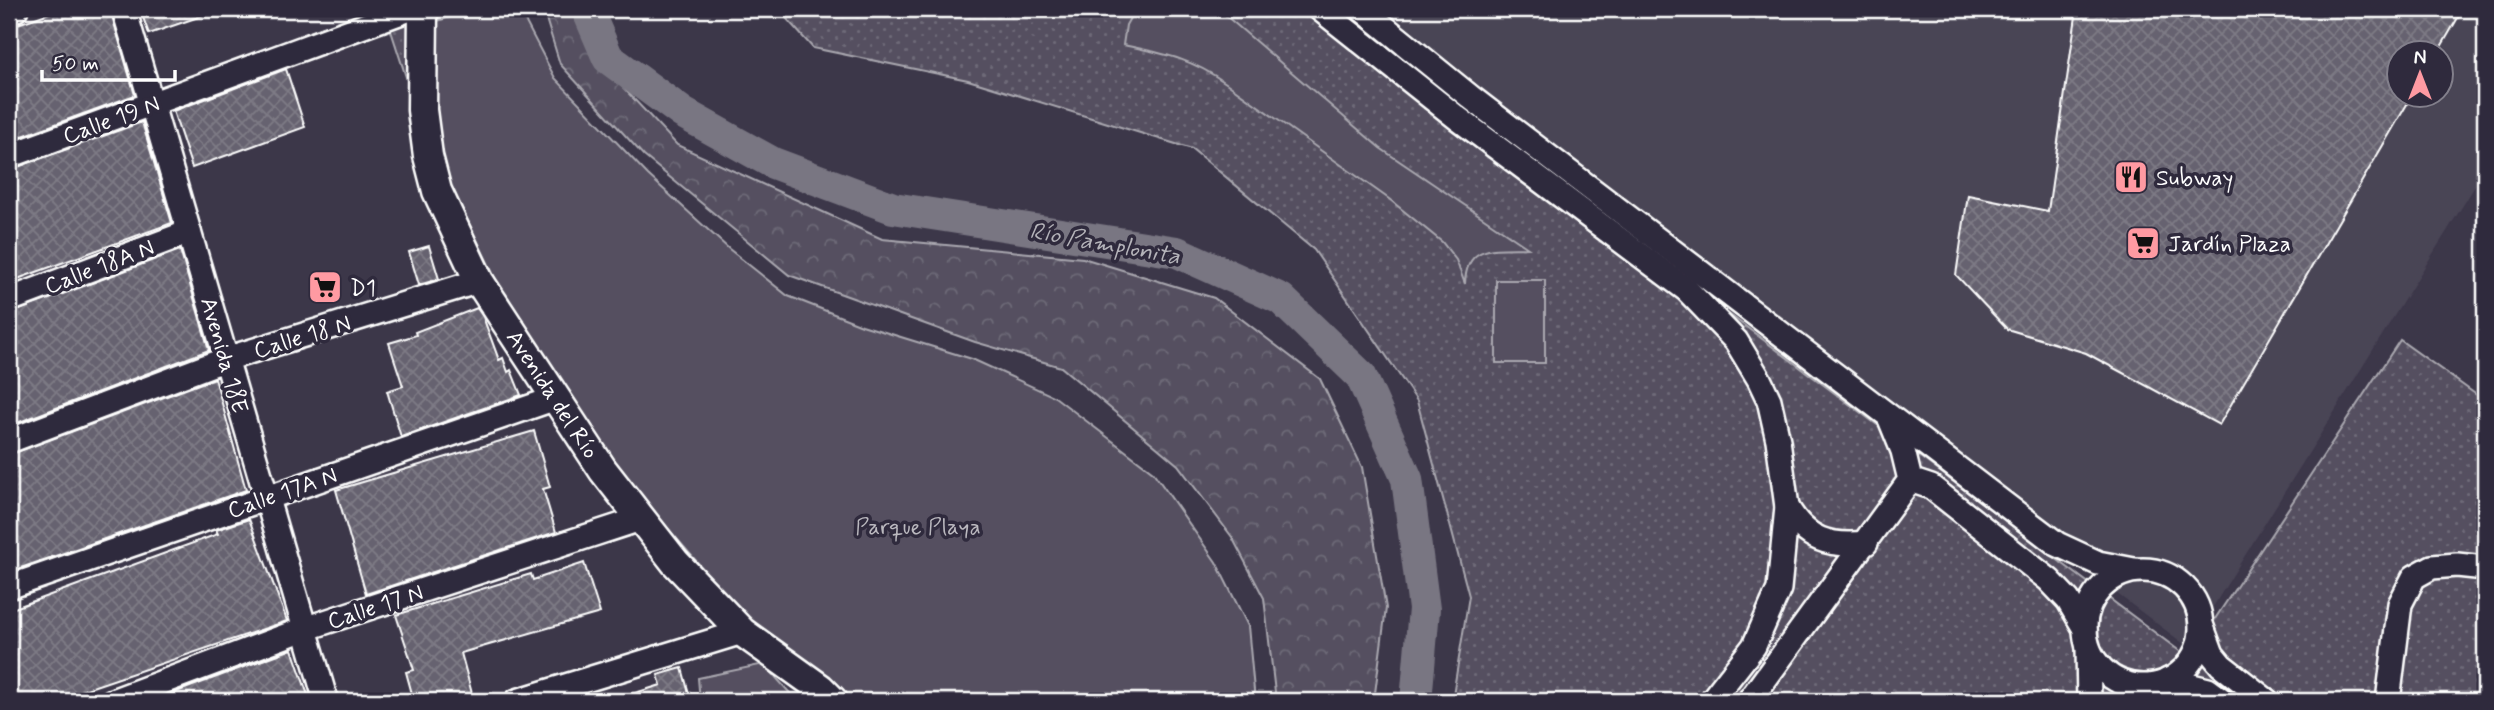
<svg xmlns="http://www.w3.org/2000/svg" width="2494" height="710" font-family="Mynerve,sans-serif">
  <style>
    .built { fill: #494455; fill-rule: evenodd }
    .grass { fill: url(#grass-dots); stroke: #aaa8b0; stroke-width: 2 }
    .forest { fill: url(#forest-crowns); stroke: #aaa8b0; stroke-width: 2 }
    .park { fill: #555060; stroke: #aaa8b0; stroke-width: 2 }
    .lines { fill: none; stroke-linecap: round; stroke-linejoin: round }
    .river { stroke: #797682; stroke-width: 32 }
    .building { fill: url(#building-cross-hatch); stroke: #fff; stroke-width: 2 }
    .minor-casing { stroke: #fff; stroke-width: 28 }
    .major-casing { stroke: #fff; stroke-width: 33 }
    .minor { stroke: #2f2a3d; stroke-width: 23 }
    .major { stroke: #2f2a3d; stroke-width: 28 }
    .labels { text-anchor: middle; stroke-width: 7; stroke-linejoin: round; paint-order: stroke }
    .street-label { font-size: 23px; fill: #fff; stroke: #2f2a3d }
    .poi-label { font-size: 23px; fill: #fff; stroke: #2f2a3d; text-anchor: start }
    .park-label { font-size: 23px; fill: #bbb9bf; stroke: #2f2a3d }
    .water-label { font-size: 24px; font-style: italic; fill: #b5b4ba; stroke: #2f2a3d }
  </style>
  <defs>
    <pattern id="grass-dots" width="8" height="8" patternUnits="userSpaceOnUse" patternTransform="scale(1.75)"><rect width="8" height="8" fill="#555060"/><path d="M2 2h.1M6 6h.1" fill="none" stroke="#6e6a78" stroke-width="1.8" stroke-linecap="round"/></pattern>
    <pattern id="forest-crowns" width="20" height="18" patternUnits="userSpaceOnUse" patternTransform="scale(1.75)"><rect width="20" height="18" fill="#555060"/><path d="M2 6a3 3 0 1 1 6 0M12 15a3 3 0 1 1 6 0" fill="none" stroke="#6e6a78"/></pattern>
    <pattern id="building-cross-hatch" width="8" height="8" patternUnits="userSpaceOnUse" patternTransform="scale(1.75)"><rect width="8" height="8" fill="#666270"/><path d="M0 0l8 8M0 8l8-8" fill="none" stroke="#7d7a85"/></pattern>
  </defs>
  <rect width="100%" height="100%" fill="#3c3749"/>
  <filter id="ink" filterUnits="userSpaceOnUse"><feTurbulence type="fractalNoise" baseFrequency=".0143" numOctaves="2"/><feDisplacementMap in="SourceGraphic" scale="14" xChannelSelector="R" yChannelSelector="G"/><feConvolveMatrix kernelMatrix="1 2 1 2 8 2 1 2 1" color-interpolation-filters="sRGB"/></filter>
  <g filter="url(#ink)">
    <path class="built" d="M 1338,9 L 2485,9 L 2485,170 L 2188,647 ZM 2400,52 L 2442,52 L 2442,94 L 2400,94 Z"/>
    <g class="grass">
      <path d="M 384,9 L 416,9 L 415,105 Z"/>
      <path d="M 778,9 L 1321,9 L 2189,658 L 2400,340 L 2485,401 L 2485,701 L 1452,701 L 1469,596 L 1417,401 L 1314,250 L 1192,149 L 968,80 L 813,48 Z"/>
    </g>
    <path class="forest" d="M 543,9 L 578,9 L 600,63 L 677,145 L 882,239 L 1083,258 L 1214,298 L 1320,379 L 1362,467 L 1386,608 L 1374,701 L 1276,701 L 1264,598 L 1232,537 L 1178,465 L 1061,367 L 975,342 L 789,275 L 644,156 L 560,64 Z"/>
    <g class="park">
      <path d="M 476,9 L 519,9 L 555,78 L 648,175 L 729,249 L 788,296 L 862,325 L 972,359 L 1055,397 L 1153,472 L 1216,562 L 1248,626 L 1255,701 L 847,701 L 811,665 L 743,615 L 626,480 L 500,288 L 449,181 L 431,112 L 434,22 Z"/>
      <path d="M 1135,9 L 1218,9 L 1380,148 L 1528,248 C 1496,249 1466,243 1465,284 L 1456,260 L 1442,242 L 1389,199 L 1226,83 C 1190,58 1165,54 1123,45 L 1126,25 Z"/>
      <rect x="1496" y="280" width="49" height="83"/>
      <path d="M 764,664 L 797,701 L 700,701 L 698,678 Z"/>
    </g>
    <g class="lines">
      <path class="river" d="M 587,9 L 608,58 L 683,113 L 773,163 L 893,208 L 1177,252 L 1281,299 L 1361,376 L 1407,479 L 1424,609 L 1416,701"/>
    </g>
    <g class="building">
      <path d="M 61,9 L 110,9 L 135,95 L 9,141 L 9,27 Z"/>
      <path d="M 140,9 L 216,9 L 216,11 L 149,34 Z"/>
      <path d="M 2077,9 L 2463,9 L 2438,52 L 2399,52 L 2399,94 L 2413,94 L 2219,425 L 2086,353 L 2007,329 L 1956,275 L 1968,195 L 2048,211 Z"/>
      <path d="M 286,69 L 305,127 L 192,168 L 173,111 Z"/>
      <path d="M 142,122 L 172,223 L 9,282 L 9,170 Z"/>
      <path d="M 429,246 L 439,279 L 419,285 L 409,252 Z"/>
      <path d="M 180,250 L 209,350 L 9,426 L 9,314 Z"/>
      <path d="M 477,308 L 483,317 L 499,360 L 503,358 L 508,372 L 511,370 L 521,395 L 401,437 L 387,391 L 403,386 L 389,343 L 416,335 L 415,332 Z"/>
      <path d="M 215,378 L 246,490 L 9,572 L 9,455 Z"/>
      <path d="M 534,431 L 550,487 L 543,489 L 556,532 L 366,594 L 336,490 Z"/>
      <path d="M 249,519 L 287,621 L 51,701 L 9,701 L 9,610 L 218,534 L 216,530 Z"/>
      <path d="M 584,563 L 600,613 L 461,653 L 474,701 L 414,701 L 406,672 L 414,670 L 396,615 L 531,574 L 533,580 Z"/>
      <path d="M 292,649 L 310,701 L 155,701 L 155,700 Z"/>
      <path d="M 682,668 L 691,701 L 620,701 L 619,698 L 661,685 L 658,675 Z"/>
    </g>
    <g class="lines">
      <g class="minor-casing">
        <g id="minor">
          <path d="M 124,9 L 326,701"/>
          <path d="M 1320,9 L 1456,117 L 1687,290 L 1736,341 L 1759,379 L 1769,400 L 1778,440 L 1787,507 L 1779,589 L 1754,646 L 1711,701"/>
          <path d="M 1362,9 L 1473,99 L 2057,544 L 2098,563 L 2134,570"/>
          <path d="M 9,11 L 16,9"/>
          <path d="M 9,156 L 410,9"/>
          <path d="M 9,300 L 189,232"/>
          <path d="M 9,441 L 226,359 L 479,281"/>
          <path d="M 1910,480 L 1931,487 L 2049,580 L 2068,600 L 2085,629"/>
          <path d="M 1787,507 C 1806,540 1829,547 1866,543"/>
          <circle cx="2143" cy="628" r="58"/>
          <path d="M 9,587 L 556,398"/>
          <path d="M 2202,627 L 2212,654 L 2221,665 L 2267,701"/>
          <path d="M 2088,648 L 2089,701"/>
          <path d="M 2168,680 L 2208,690 L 2223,701"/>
          <path d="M 112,701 L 304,629 L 640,519"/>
          <path d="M 517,701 L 742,632"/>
          <path d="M 1749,701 L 1910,480 L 1903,451 L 1890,419"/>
          <path d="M 2388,701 L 2400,604 L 2414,577 L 2432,567 L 2457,565 L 2485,568"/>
        </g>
      </g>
      <g class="major-casing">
        <g id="major">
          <path id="s1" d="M 423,9 L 422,110 L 428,156 L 437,191 L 479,281 L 603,470 L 675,562 L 742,632 L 820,688 L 833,701"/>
        </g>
      </g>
      <use href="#minor" class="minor"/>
      <use href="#major" class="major"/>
    </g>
  </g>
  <defs>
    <g id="restaurant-square" transform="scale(1.75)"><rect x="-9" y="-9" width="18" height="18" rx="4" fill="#ff9aa2" stroke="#2f2a3d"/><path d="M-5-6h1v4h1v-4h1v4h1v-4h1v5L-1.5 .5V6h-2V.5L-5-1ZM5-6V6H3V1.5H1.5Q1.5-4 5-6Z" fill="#111"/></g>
    <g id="supermarket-square" transform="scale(1.75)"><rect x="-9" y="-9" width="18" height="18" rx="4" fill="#ff9aa2" stroke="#2f2a3d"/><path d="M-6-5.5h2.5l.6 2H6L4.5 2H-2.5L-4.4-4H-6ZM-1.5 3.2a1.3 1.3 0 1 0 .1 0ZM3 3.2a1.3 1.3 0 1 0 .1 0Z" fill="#111"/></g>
  </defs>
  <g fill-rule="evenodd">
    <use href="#restaurant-square" x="2131" y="177"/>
    <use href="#supermarket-square" x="2143" y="243"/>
    <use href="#supermarket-square" x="325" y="287"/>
  </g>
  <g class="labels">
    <g class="street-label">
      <text transform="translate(111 119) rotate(-20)" y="8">Calle 19 N</text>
      <text transform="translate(99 266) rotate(-21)" y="8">Calle 18A N</text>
      <text transform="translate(302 336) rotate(-17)" y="8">Calle 18 N</text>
      <text transform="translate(225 355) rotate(74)" y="8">Avenida 18E</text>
      <text dy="8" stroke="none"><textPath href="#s1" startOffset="418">Avenida del Río</textPath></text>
      <text transform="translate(282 492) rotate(-19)" y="8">Calle 17A N</text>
      <text transform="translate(375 606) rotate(-18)" y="8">Calle 17 N</text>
    </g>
    <g class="poi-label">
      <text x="2156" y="185">Subway</text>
      <text x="2168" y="251">Jardín Plaza</text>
      <text x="350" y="295">D1</text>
    </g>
    <g class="park-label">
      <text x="918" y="534">Parque Playa</text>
    </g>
    <g class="water-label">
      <text transform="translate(1105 243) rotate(10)" y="8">Río Pamplonita</text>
    </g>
  </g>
  <rect width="2494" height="710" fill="none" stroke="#2f2a3d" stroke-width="35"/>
  <rect x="18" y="18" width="2459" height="675" fill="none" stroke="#fff" stroke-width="2.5" filter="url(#ink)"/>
  <g transform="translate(2420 74)"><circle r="33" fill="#2f2a3d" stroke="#827f8b" stroke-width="2"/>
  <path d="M0-5L12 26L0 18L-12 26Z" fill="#ff9aa2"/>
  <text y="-10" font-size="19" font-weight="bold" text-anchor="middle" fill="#ffffff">N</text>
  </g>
  <path d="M42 70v10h133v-10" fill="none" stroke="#ffffff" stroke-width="3.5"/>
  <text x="52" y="70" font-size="21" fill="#ffffff" stroke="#2f2a3d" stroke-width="5" paint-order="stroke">50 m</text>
</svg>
